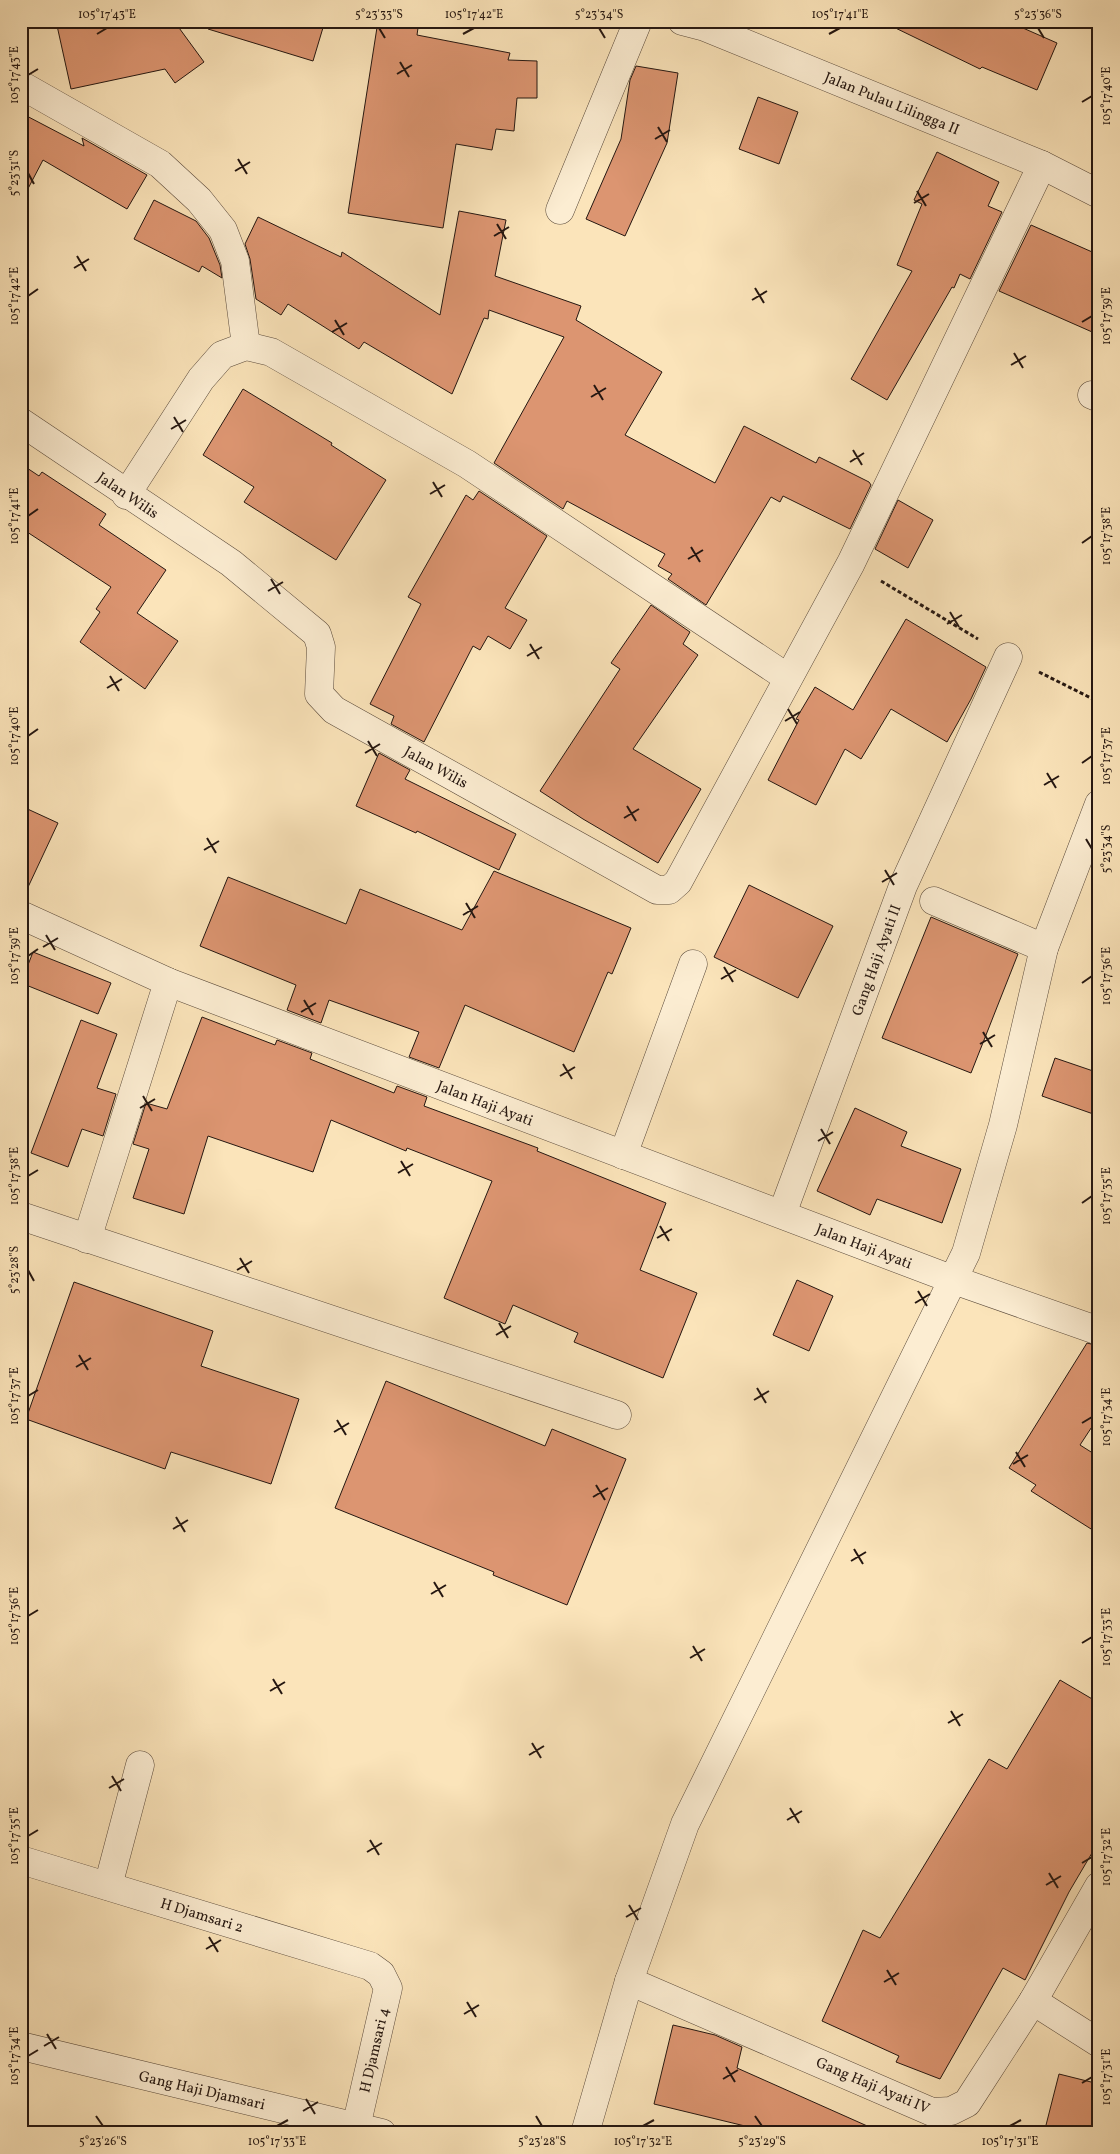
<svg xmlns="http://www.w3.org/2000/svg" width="1120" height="2154" font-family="Vollkorn,serif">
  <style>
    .building { fill: #dc9571; stroke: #251711 }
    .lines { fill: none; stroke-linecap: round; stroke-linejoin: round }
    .minor-casing { stroke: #5a4a3b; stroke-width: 29 }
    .path { stroke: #251711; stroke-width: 3; stroke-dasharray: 4 2.5; stroke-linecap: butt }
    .minor { stroke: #fcedd2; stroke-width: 28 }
    .ticks { fill: none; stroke: #251711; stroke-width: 2 }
    .labels { text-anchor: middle; stroke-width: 4; stroke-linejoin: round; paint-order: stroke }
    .street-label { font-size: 15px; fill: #251711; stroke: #fcedd2 }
    .neatline { fill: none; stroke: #251711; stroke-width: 2 }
    .ticks-label { font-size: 12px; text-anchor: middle; fill: #251711 }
  </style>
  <rect width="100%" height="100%" fill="#fbe4ba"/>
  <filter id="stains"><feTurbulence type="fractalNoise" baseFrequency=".004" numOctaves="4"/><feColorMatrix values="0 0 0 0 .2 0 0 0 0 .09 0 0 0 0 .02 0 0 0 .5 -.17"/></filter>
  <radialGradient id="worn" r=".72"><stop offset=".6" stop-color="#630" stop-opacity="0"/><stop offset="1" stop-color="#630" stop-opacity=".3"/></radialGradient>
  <g class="building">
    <path d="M 56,21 L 174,21 L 204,62 L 175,83 L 165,69 L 71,89 Z"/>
    <path d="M 209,21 L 325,21 L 313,61 L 208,29 Z"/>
    <path d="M 378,21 L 419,21 L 417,35 L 510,53 L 508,60 L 537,61 L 537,98 L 517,98 L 514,131 L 496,129 L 492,150 L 456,144 L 443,228 L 348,213 Z"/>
    <path d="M 881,21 L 1007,21 L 1057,43 L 1037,90 L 982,67 L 980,69 Z"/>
    <path d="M 636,66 L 678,73 L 667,143 L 625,236 L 586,219 L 621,139 L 630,80 Z"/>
    <path d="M 758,97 L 798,112 L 779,164 L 739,149 Z"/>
    <path d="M 21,113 L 84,146 L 82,138 L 147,175 L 127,209 L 43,160 L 21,202 Z"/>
    <path d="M 937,152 L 999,182 L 988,206 L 1002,212 L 970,279 L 960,274 L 954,288 L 952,287 L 887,400 L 851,379 L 912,271 L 897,265 L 922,204 L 914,200 Z"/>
    <path d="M 154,200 L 196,221 L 209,238 L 220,265 L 222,278 L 202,266 L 199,272 L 134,239 Z"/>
    <path d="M 459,211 L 506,220 L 495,276 L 581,306 L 576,320 L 662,372 L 625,435 L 715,483 L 744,426 L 816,463 L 819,457 L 869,482 L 871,485 L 850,529 L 783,496 L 780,502 L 771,497 L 706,605 L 668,579 L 672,574 L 658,566 L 665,554 L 567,501 L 563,509 L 494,463 L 564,337 L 489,310 L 488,319 L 484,318 L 452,394 L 364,342 L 359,349 L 288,304 L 281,315 L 256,299 L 250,259 L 245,244 L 258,217 L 341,257 L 342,252 L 440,315 Z"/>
    <path d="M 1031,225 L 1099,255 L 1099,335 L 999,291 Z"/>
    <path d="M 243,389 L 332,443 L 331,445 L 386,480 L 336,560 L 244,502 L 254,487 L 203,455 Z"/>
    <path d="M 21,464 L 39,476 L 42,472 L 106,514 L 99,525 L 166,570 L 137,613 L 178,641 L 145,689 L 80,642 L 100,612 L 96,609 L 111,587 L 21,528 Z"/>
    <path d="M 479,491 L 547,536 L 505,608 L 527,620 L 510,649 L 488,636 L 480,650 L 473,646 L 424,742 L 391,724 L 394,716 L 370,704 L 421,604 L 408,597 L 466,495 L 473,500 Z"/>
    <path d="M 898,500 L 933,520 L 908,568 L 875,549 Z"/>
    <path d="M 651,605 L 690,632 L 683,644 L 698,655 L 633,749 L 701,789 L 658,863 L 583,819 L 540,791 L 620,669 L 611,663 Z"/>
    <path d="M 906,619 L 986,667 L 971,699 L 947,742 L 891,709 L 861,759 L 845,749 L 816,805 L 768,780 L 799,720 L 796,719 L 815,687 L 853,710 Z"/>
    <path d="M 379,753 L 410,770 L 405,779 L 516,834 L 499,870 L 417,831 L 416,833 L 356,806 Z"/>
    <path d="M 21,806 L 58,823 L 22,900 L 21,900 Z"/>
    <path d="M 494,871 L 631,928 L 612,974 L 608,972 L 574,1052 L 465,1005 L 439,1068 L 409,1057 L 419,1032 L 329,1000 L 321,1023 L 287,1010 L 296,985 L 200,946 L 228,877 L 346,924 L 360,889 L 462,930 Z"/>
    <path d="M 749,885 L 833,926 L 798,998 L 714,957 Z"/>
    <path d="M 931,917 L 1018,954 L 971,1073 L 882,1038 Z"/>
    <path d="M 33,952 L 111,983 L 98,1014 L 21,983 Z"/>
    <path d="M 202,1017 L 275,1045 L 277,1040 L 312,1053 L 310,1059 L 394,1093 L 397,1086 L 427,1097 L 424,1106 L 538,1148 L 537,1151 L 666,1203 L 640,1270 L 697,1293 L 663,1378 L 574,1342 L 578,1333 L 513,1305 L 505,1324 L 444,1298 L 492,1181 L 407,1148 L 406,1151 L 331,1120 L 313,1172 L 208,1136 L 184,1214 L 133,1198 L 149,1149 L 133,1144 L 146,1103 L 167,1109 Z"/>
    <path d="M 81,1020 L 117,1034 L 97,1088 L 116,1094 L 103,1136 L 82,1129 L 68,1167 L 31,1153 Z"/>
    <path d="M 1055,1058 L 1099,1073 L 1099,1116 L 1042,1096 Z"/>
    <path d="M 855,1108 L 907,1132 L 901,1146 L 961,1169 L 942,1223 L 877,1199 L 870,1215 L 817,1191 Z"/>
    <path d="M 797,1280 L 833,1296 L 809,1351 L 773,1335 Z"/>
    <path d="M 74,1282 L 213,1331 L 201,1366 L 299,1399 L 271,1484 L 171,1452 L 165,1469 L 26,1419 Z"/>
    <path d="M 1087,1343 L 1099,1346 L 1099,1416 L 1080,1445 L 1099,1457 L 1099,1534 L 1031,1491 L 1036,1485 L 1009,1468 Z"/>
    <path d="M 386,1381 L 545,1446 L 552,1429 L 626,1459 L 567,1605 L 493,1575 L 494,1572 L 335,1508 Z"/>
    <path d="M 1060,1680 L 1099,1703 L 1099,1841 L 1069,1892 L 1025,1980 L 1003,1968 L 940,2079 L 896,2062 L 899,2056 L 822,2021 L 863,1930 L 880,1938 L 989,1759 L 1007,1769 Z"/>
    <path d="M 673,2025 L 715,2035 L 742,2047 L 737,2068 L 883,2133 L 742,2133 L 745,2126 L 654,2104 Z"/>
    <path d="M 1059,2074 L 1099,2084 L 1099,2133 L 1044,2133 Z"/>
  </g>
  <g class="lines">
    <g class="minor-casing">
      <g id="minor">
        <path d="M 682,21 L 705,27 L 1042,165 L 1099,194"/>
        <path d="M 21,85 L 160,164 L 199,200 L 223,230 L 235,261 L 246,346"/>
        <path d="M 560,210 L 638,21"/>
        <path d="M 1092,395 L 1099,398"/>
        <path d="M 21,422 L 231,563 L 317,634 L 321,647 L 319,694 L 334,710 L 657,890 L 669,890 L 678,882 L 851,563 L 1042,165"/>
        <path d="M 126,495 L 201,379 L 222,355 L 246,346 L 271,352 L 467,464 L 788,678"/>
        <path d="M 934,901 L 1044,948"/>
        <path d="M 21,915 L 168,982 L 954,1280 L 1099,1331"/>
        <path d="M 623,1155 L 693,964"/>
        <path d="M 782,1214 L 903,886 L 1008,657"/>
        <path d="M 21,1216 L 617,1415"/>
        <path d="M 87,1239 L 168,982"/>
        <path d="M 21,1860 L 370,1966 L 381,1974 L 388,1988 L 356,2127"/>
        <path d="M 108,1886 L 140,1765"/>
        <path d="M 629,1981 L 932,2112 L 951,2111 L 967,2103 L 1033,2001 L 1099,1886"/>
        <path d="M 1033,2001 L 1099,2043"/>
        <path d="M 21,2046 L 382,2133"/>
        <path d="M 585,2133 L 629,1981 L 685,1824 L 966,1253 L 1003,1125 L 1044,948 L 1099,804"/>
      </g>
    </g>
    <g class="path">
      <path d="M 881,581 L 978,639"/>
      <path d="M 1039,672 L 1099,702"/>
    </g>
    <use href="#minor" class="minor"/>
  </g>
  <path class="ticks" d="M 379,28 L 385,38M 599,28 L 605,38M 1038,28 L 1044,38M 97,34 L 107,28M 463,34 L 474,28M 829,34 L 840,28M 400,62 L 409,77M 397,74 L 412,65M 28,75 L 38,69M 1082,102 L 1092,96M 658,127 L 667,142M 655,139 L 670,130M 238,159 L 247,174M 235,171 L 250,162M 28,173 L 34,184M 917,191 L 926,206M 914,203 L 929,194M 497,224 L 506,239M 494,236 L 509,227M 77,256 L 86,271M 74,268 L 89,259M 755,288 L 764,303M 28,296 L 38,289M 752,300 L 767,291M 335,320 L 344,335M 1082,322 L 1092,316M 332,332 L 347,323M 1014,353 L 1023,368M 1011,365 L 1026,356M 594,385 L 603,400M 591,397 L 606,388M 174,417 L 183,432M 171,429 L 186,420M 853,450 L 862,465M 850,462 L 864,453M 433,482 L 442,497M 430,494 L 445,485M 28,516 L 38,509M 1082,543 L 1092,536M 691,547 L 700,562M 688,559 L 703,550M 271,579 L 280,594M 268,591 L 283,582M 950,612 L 959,627M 947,624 L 962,615M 530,644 L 539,659M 527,656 L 542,647M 110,676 L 119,691M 107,688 L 122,679M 788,709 L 797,724M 785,721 L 800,712M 28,736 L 38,729M 368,741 L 377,756M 365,753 L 380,744M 1082,763 L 1092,756M 1047,773 L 1056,788M 1044,785 L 1059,776M 627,806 L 636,821M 624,818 L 639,809M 207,838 L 216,853M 1086,839 L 1092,849M 204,850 L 219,841M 885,870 L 894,885M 882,882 L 897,873M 466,903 L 475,918M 463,915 L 478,906M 46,935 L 55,950M 43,947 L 58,938M 28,956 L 38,949M 724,967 L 733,982M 721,979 L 736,970M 1082,983 L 1092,976M 304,1000 L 313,1015M 301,1012 L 316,1003M 983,1032 L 992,1047M 980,1044 L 995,1035M 563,1064 L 572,1079M 560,1076 L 575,1067M 143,1096 L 152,1111M 140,1108 L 155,1099M 821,1129 L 830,1144M 818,1141 L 833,1132M 401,1161 L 410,1176M 398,1173 L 413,1164M 28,1176 L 38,1170M 1082,1203 L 1092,1196M 660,1226 L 669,1241M 657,1238 L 672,1229M 240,1258 L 249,1273M 28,1270 L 34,1281M 237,1270 L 252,1261M 918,1291 L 927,1306M 915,1303 L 930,1294M 499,1323 L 508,1338M 496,1335 L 511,1326M 79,1355 L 88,1370M 76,1367 L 91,1358M 757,1388 L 766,1403M 28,1396 L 38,1390M 754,1400 L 769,1391M 337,1420 L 346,1435M 1082,1423 L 1092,1417M 334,1432 L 349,1423M 1016,1452 L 1025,1467M 1013,1464 L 1028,1455M 596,1485 L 605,1500M 593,1497 L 608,1488M 176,1517 L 185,1532M 173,1529 L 188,1520M 854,1549 L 863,1564M 851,1561 L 866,1552M 434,1582 L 443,1597M 431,1594 L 446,1585M 28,1616 L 38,1610M 1082,1643 L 1092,1637M 693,1646 L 702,1661M 690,1658 L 705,1649M 273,1679 L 282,1694M 270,1691 L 285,1682M 951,1711 L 960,1726M 948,1723 L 963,1714M 532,1743 L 541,1758M 529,1755 L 544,1746M 112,1776 L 121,1791M 109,1788 L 124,1779M 790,1808 L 799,1823M 787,1820 L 802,1811M 28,1836 L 38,1830M 370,1840 L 379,1855M 367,1852 L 382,1843M 1082,1863 L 1092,1857M 1049,1873 L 1058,1888M 1046,1885 L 1061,1876M 629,1905 L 638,1920M 626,1917 L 641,1908M 209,1937 L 218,1952M 206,1949 L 221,1940M 887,1970 L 896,1985M 884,1982 L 899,1973M 467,2002 L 476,2017M 464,2014 L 479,2005M 47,2034 L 56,2049M 44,2046 L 59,2037M 28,2056 L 38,2050M 726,2067 L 735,2082M 723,2079 L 738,2070M 1082,2083 L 1092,2077M 306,2099 L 315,2114M 303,2111 L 318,2102M 96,2116 L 103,2126M 536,2116 L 542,2126M 755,2116 L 762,2126M 277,2126 L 288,2120M 643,2126 L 654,2120M 1010,2126 L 1021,2120"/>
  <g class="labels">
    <g class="street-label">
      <text transform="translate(892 103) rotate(22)" y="5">Jalan Pulau Lilingga II</text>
      <text transform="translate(128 495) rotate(34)" y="5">Jalan Wilis</text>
      <text transform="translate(436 767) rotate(29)" y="5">Jalan Wilis</text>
      <text transform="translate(876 960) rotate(-70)" y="5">Gang Haji Ayati II</text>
      <text transform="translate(485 1103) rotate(21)" y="5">Jalan Haji Ayati</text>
      <text transform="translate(864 1246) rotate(21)" y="5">Jalan Haji Ayati</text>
      <text transform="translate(202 1915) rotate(17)" y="5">H Djamsari 2</text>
      <text transform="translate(374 2050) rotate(-77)" y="5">H Djamsari 4</text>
      <text transform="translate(873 2085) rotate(23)" y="5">Gang Haji Ayati IV</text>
      <text transform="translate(202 2090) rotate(13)" y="5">Gang Haji Djamsari</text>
    </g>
  </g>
  <rect width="1120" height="2154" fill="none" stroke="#fbe4ba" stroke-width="55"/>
  <rect x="28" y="28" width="1064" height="2098" class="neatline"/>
  <g class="ticks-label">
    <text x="107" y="18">105°17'43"E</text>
    <text x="379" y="18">5°23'33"S</text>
    <text x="474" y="18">105°17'42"E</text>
    <text x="599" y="18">5°23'34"S</text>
    <text x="840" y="18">105°17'41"E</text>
    <text x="1038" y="18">5°23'36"S</text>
    <text transform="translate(14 75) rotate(-90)" y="4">105°17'43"E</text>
    <text transform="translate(1106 96) rotate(-90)" y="4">105°17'40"E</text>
    <text transform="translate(14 173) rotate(-90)" y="4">5°23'31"S</text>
    <text transform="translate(14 296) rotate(-90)" y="4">105°17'42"E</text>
    <text transform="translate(1106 316) rotate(-90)" y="4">105°17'39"E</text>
    <text transform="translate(14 516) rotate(-90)" y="4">105°17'41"E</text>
    <text transform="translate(1106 536) rotate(-90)" y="4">105°17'38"E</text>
    <text transform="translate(14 736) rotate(-90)" y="4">105°17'40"E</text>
    <text transform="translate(1106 756) rotate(-90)" y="4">105°17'37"E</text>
    <text transform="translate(1106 849) rotate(-90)" y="4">5°23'34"S</text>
    <text transform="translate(14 956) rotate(-90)" y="4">105°17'39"E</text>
    <text transform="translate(1106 976) rotate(-90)" y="4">105°17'36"E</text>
    <text transform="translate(14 1176) rotate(-90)" y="4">105°17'38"E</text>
    <text transform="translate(1106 1196) rotate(-90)" y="4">105°17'35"E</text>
    <text transform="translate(14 1270) rotate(-90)" y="4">5°23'28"S</text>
    <text transform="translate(14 1396) rotate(-90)" y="4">105°17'37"E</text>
    <text transform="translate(1106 1417) rotate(-90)" y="4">105°17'34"E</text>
    <text transform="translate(14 1616) rotate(-90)" y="4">105°17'36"E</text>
    <text transform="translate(1106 1637) rotate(-90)" y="4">105°17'33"E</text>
    <text transform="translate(14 1836) rotate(-90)" y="4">105°17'35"E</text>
    <text transform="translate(1106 1857) rotate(-90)" y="4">105°17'32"E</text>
    <text transform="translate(14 2056) rotate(-90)" y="4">105°17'34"E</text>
    <text transform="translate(1106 2077) rotate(-90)" y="4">105°17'31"E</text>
    <text x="103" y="2145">5°23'26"S</text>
    <text x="277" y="2145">105°17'33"E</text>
    <text x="542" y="2145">5°23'28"S</text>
    <text x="643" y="2145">105°17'32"E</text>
    <text x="762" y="2145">5°23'29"S</text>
    <text x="1010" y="2145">105°17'31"E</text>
  </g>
  <rect width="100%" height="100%" filter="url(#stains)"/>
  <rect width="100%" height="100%" fill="url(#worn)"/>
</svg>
